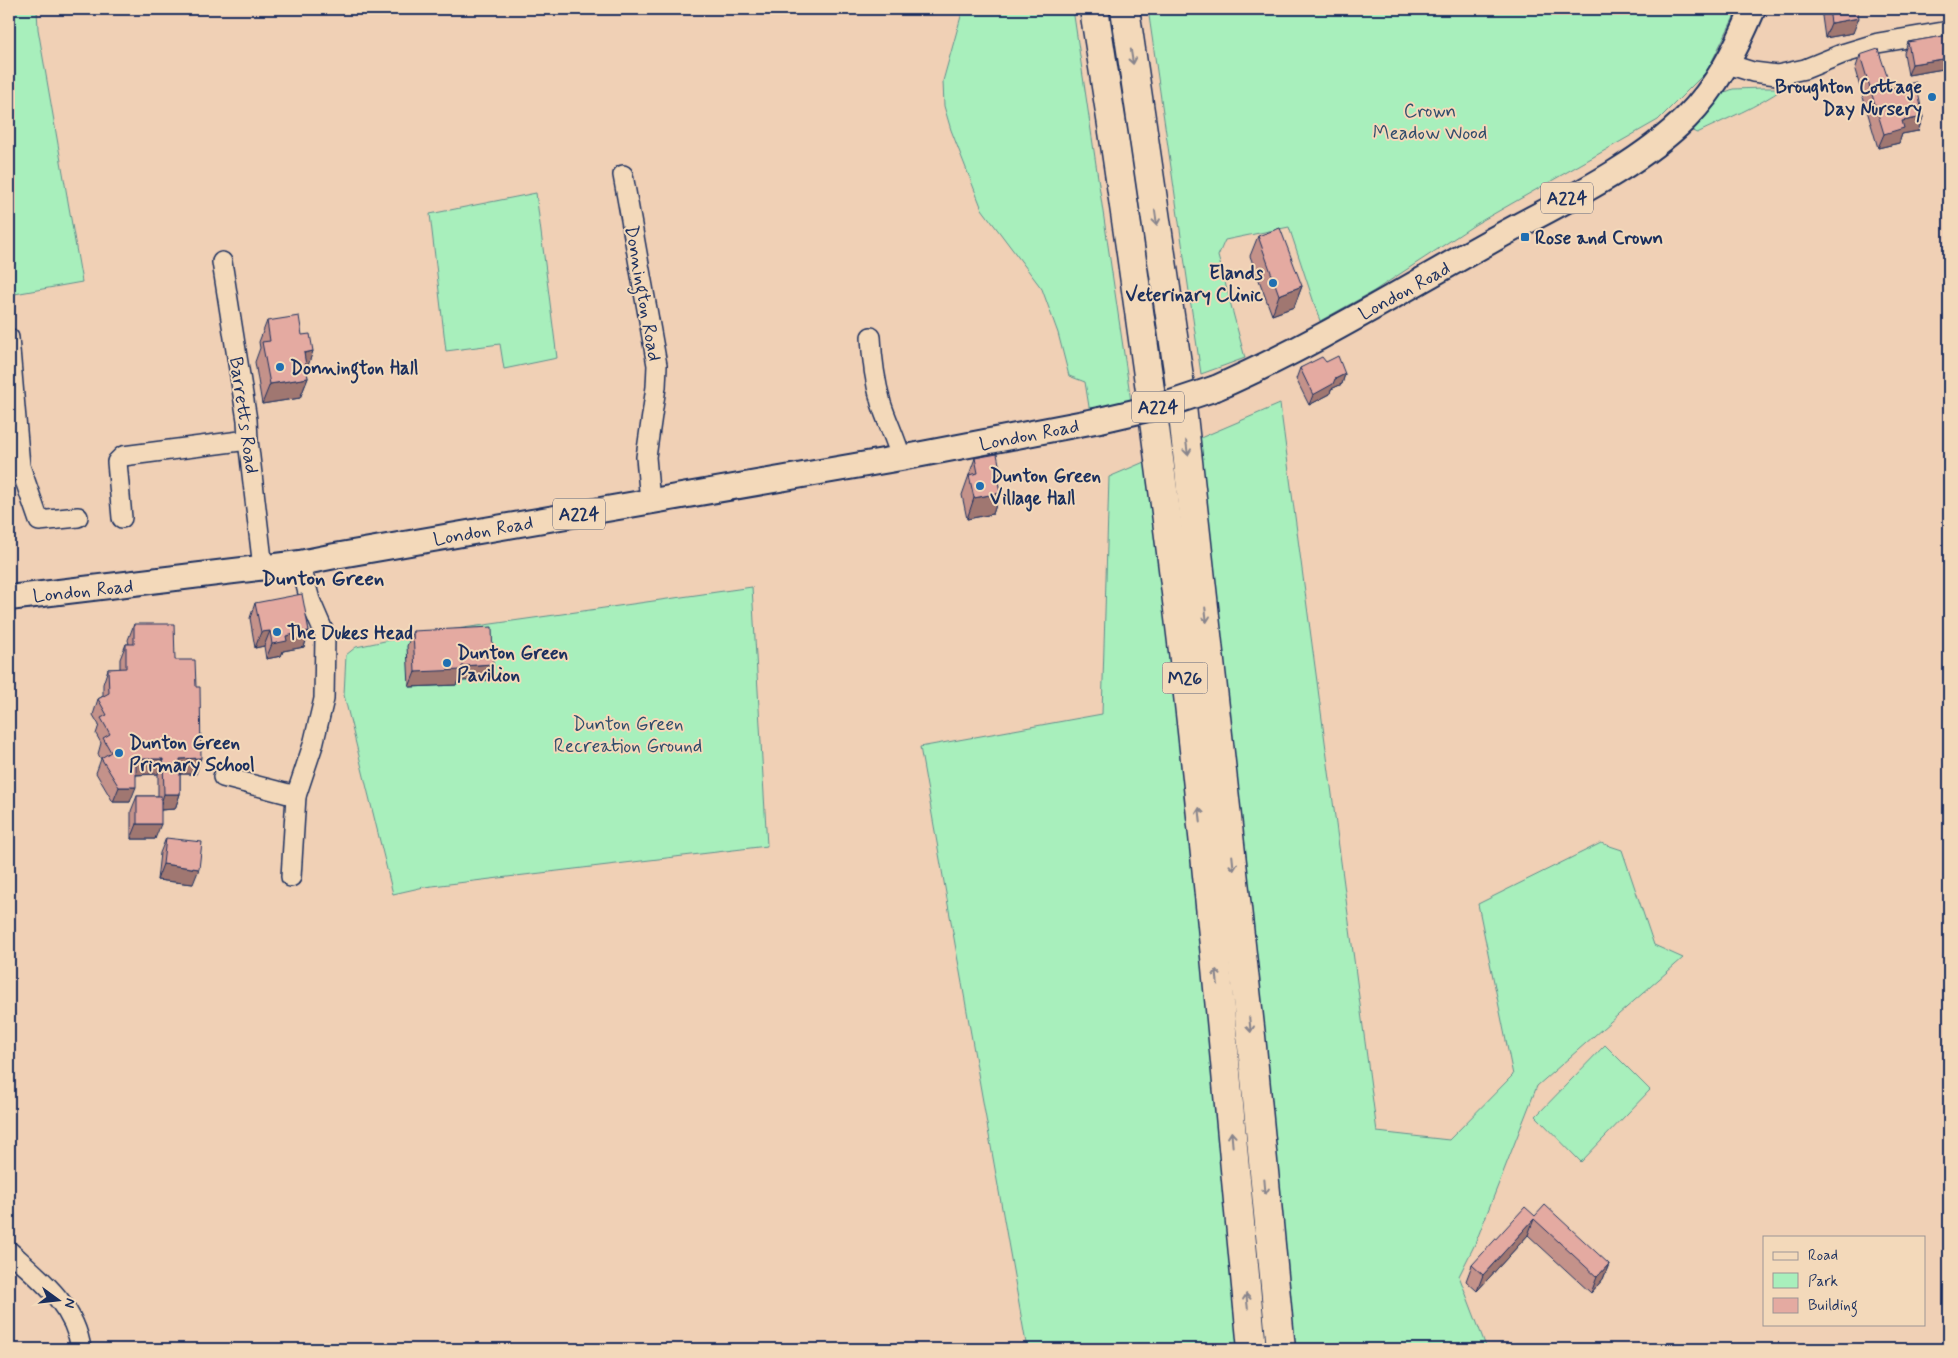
<svg xmlns="http://www.w3.org/2000/svg" width="1958" height="1358" font-family="Mynerve,sans-serif">
  <style>
    .green { fill: #a8efbc; stroke: #628f8d }
    .lines { fill: none; stroke-linecap: round; stroke-linejoin: round }
    .minor-casing { stroke: #1b2f5e; stroke-width: 22 }
    .major-casing { stroke: #1b2f5e; stroke-width: 28 }
    .highway-casing { stroke: #1b2f5e; stroke-width: 31 }
    .minor { stroke: #f3d9ba; stroke-width: 19 }
    .major { stroke: #f3d9ba; stroke-width: 24 }
    .highway { stroke: #f3d9ba; stroke-width: 28 }
    .major-bridge-casing { stroke: #1b2f5e; stroke-width: 28; stroke-linecap: butt }
    .major-bridge { stroke: #f3d9ba; stroke-width: 24 }
    .wall { fill: #c4928a; stroke: #1b2f5e }
    .shaded-wall { fill: #a07771; stroke: #1b2f5e }
    .building { fill: #e4aaa1; stroke: #1b2f5e }
    .oneway { stroke: #87848c }
    .poi-dot { fill: #1f6fb2; stroke: #f3d9ba; stroke-width: 2 }
    .labels { text-anchor: middle; stroke-width: 4; stroke-linejoin: round; paint-order: stroke }
    .shield { fill: #f3d9ba; stroke: #5c627a; stroke-width: 1 }
    .shield-label { font-size: 18px; font-weight: bold; fill: #1b2f5e }
    .poi-label { font-size: 19px; font-weight: bold; fill: #1b2f5e; stroke: #f3d9ba; text-anchor: start }
    .park-label { font-size: 19px; fill: #304c6c; stroke: #f3d9ba }
    .street-label { font-size: 19px; fill: #1b2f5e; stroke: #f3d9ba }
    .quarter-label { font-size: 21px; font-weight: bold; fill: #1b2f5e; stroke: #f3d9ba }
  </style>
  <rect width="100%" height="100%" fill="#f0d0b5"/>
  <filter id="ink" filterUnits="userSpaceOnUse"><feTurbulence type="fractalNoise" baseFrequency=".02" numOctaves="2"/><feDisplacementMap in="SourceGraphic" scale="10" xChannelSelector="R" yChannelSelector="G"/><feConvolveMatrix kernelMatrix="1 2 1 2 8 2 1 2 1" color-interpolation-filters="sRGB"/></filter>
  <g filter="url(#ink)">
    <g class="green">
      <path d="M 9,9 L 37,9 L 38,29 L 82,282 L 9,295 Z"/>
      <path d="M 963,9 L 1073,9 L 1131,401 L 1090,413 L 1085,382 L 1069,376 L 1058,333 L 1042,289 L 982,209 L 951,130 L 944,106 L 943,81 Z"/>
      <path d="M 1148,9 L 1738,9 L 1707,71 L 1658,120 L 1476,224 L 1374,291 L 1320,321 L 1289,227 L 1225,240 L 1218,256 L 1245,358 L 1201,374 Z"/>
      <path d="M 1763,88 L 1784,88 C 1757,107 1726,119 1697,133 L 1690,130 L 1718,95 L 1733,89 Z"/>
      <path d="M 536,193 L 557,358 L 504,369 L 500,344 L 446,351 L 430,214 Z"/>
      <path d="M 1280,404 L 1377,1132 L 1449,1140 L 1513,1075 L 1478,904 L 1601,843 L 1622,850 L 1654,945 L 1683,958 L 1537,1086 L 1475,1244 L 1459,1276 L 1487,1349 L 1027,1349 L 920,747 L 1102,714 L 1109,477 Z"/>
      <path d="M 752,587 L 767,846 L 424,887 L 393,894 L 344,695 L 346,655 L 356,647 L 414,635 Z"/>
      <path d="M 1605,1045 L 1650,1090 L 1581,1162 L 1536,1116 Z"/>
    </g>
    <g class="lines">
      <g class="minor-casing">
        <g id="minor">
          <path d="M 1729,63 L 1737,67 L 1753,72 L 1777,75 L 1805,69 L 1842,54 L 1878,43 L 1949,31"/>
          <path d="M 623,175 L 657,365 L 656,387 L 646,457 L 650,502"/>
          <path d="M 222,262 L 247,420 L 248,440 L 263,568"/>
          <path d="M 871,337 C 872,359 875,381 881,403 C 887,422 896,439 901,458"/>
          <path d="M 9,338 L 20,466 L 39,521 L 78,517"/>
          <path d="M 122,518 L 117,462 L 123,456 L 248,440"/>
          <path d="M 223,777 L 296,796"/>
          <path d="M 291,877 L 296,796 L 313,745 L 324,699 L 325,635 L 310,600 L 300,563"/>
          <path d="M 9,1251 C 40,1279 75,1305 81,1349"/>
        </g>
      </g>
      <g class="major-casing">
        <g id="major">
          <path d="M 1216,388 C 1310,347 1399,292 1489,242 C 1553,206 1634,170 1686,118 C 1717,87 1736,49 1753,9"/>
          <path d="M 9,598 L 300,563 L 335,556 L 901,458 L 1100,420"/>
        </g>
      </g>
      <g class="highway-casing">
        <g id="highway">
          <path d="M 1094,9 C 1127,216 1156,425 1181,634 C 1209,872 1229,1111 1252,1349"/>
          <path d="M 1125,9 L 1178,370 L 1251,1036 L 1281,1349"/>
        </g>
      </g>
      <use href="#minor" class="minor"/>
      <use href="#major" class="major"/>
      <use href="#highway" class="highway"/>
      <g class="major-bridge-casing">
        <path id="major-bridge" d="M 1100,420 L 1165,405 L 1216,388"/>
      </g>
      <use href="#major-bridge" class="major-bridge"/>
    </g>
    <g class="wall">
      <path d="M 1821,9 L 1857,9 L 1853,33 L 1825,38 Z"/>
      <path d="M 1949,35 L 1949,68 L 1908,75 L 1904,53 L 1908,42 Z"/>
      <path d="M 1860,55 L 1891,88 L 1923,117 L 1918,131 L 1902,134 L 1899,143 L 1878,148 L 1855,70 Z"/>
      <path d="M 1258,236 L 1302,286 L 1294,307 L 1272,315 L 1250,256 Z"/>
      <path d="M 267,321 L 313,351 L 306,369 L 308,378 L 300,398 L 262,404 L 255,362 L 260,348 L 259,342 Z"/>
      <path d="M 1326,362 L 1345,374 L 1342,384 L 1331,389 L 1330,394 L 1309,405 L 1296,379 L 1300,368 Z"/>
      <path d="M 975,458 L 1001,474 L 998,482 L 1000,493 L 993,514 L 967,519 L 962,495 Z"/>
      <path d="M 255,603 L 309,631 L 304,647 L 283,651 L 281,656 L 266,659 L 264,646 L 255,648 L 250,618 Z"/>
      <path d="M 134,624 L 175,660 L 196,774 L 180,774 L 180,794 L 175,809 L 161,810 L 155,839 L 131,839 L 131,811 L 137,796 L 158,796 L 158,774 L 136,775 L 130,802 L 113,802 L 96,773 L 101,759 L 98,754 L 101,743 L 96,734 L 99,725 L 93,715 L 98,699 L 103,696 L 103,684 L 108,669 L 120,669 L 120,659 L 126,644 L 129,644 L 128,640 Z"/>
      <path d="M 413,631 L 493,664 L 488,680 L 458,681 L 456,685 L 409,687 L 407,646 Z"/>
      <path d="M 166,838 L 193,884 L 157,880 L 160,853 Z"/>
      <path d="M 1535,1216 L 1609,1264 L 1603,1279 L 1591,1293 L 1528,1235 L 1477,1291 L 1466,1281 L 1472,1265 Z"/>
    </g>
    <g class="shaded-wall">
      <path d="M 1859,18 L 1853,33 L 1825,38 L 1831,23 Z"/>
      <path d="M 1949,58 L 1949,68 L 1908,75 L 1912,64 Z"/>
      <path d="M 1923,117 L 1918,131 L 1902,134 L 1899,143 L 1878,148 L 1884,134 L 1902,121 Z"/>
      <path d="M 1302,286 L 1294,307 L 1272,315 L 1279,295 Z"/>
      <path d="M 313,351 L 306,372 L 304,353 Z"/>
      <path d="M 1345,374 L 1342,384 L 1331,389 L 1330,394 L 1309,405 L 1313,395 L 1335,379 Z"/>
      <path d="M 308,378 L 300,398 L 262,404 L 270,384 Z"/>
      <path d="M 1001,474 L 993,494 L 997,475 Z"/>
      <path d="M 1000,493 L 993,514 L 967,519 L 974,498 Z"/>
      <path d="M 270,631 L 264,646 L 255,648 L 261,632 Z"/>
      <path d="M 309,631 L 304,647 L 283,651 L 281,656 L 266,659 L 272,644 L 286,636 Z"/>
      <path d="M 493,664 L 488,680 L 458,681 L 456,685 L 409,687 L 415,672 L 462,666 Z"/>
      <path d="M 201,758 L 196,774 L 174,774 L 180,759 Z"/>
      <path d="M 136,759 L 163,759 L 158,774 L 130,775 Z"/>
      <path d="M 119,787 L 136,787 L 130,802 L 113,802 Z"/>
      <path d="M 164,794 L 180,794 L 175,809 L 159,810 Z"/>
      <path d="M 137,824 L 161,824 L 155,839 L 131,839 Z"/>
      <path d="M 163,864 L 199,869 L 193,884 L 157,880 Z"/>
      <path d="M 1534,1219 L 1528,1235 L 1477,1291 L 1483,1275 Z"/>
      <path d="M 1609,1264 L 1603,1279 L 1591,1293 L 1597,1277 Z"/>
    </g>
    <g class="building">
      <path d="M 1829,9 L 1857,9 L 1859,18 L 1831,23 Z"/>
      <path d="M 1949,35 L 1949,58 L 1912,64 L 1908,42 Z"/>
      <path d="M 1878,49 L 1891,88 L 1916,82 L 1923,117 L 1902,121 L 1904,128 L 1884,134 L 1860,55 Z"/>
      <path d="M 1280,228 L 1302,286 L 1279,295 L 1258,236 Z"/>
      <path d="M 299,316 L 302,335 L 310,334 L 313,351 L 304,353 L 308,378 L 270,384 L 262,342 L 270,341 L 267,321 Z"/>
      <path d="M 1338,356 L 1345,374 L 1335,379 L 1333,384 L 1313,395 L 1300,368 L 1322,357 L 1326,362 Z"/>
      <path d="M 997,454 L 1001,474 L 997,475 L 1000,493 L 974,498 L 969,475 L 978,473 L 975,458 Z"/>
      <path d="M 302,594 L 309,631 L 286,636 L 287,641 L 272,644 L 270,631 L 261,632 L 255,603 Z"/>
      <path d="M 134,624 L 174,624 L 175,660 L 195,660 L 196,687 L 200,687 L 201,758 L 180,759 L 180,794 L 164,794 L 163,759 L 136,759 L 136,787 L 119,787 L 101,758 L 111,752 L 103,738 L 110,734 L 101,718 L 107,715 L 98,699 L 109,693 L 108,669 L 126,668 L 126,644 L 134,644 Z"/>
      <path d="M 492,627 L 493,664 L 462,666 L 462,670 L 415,672 L 413,631 Z"/>
      <rect x="137" y="796" width="24" height="28"/>
      <path d="M 166,838 L 202,842 L 199,869 L 163,864 Z"/>
      <path d="M 1545,1205 L 1609,1264 L 1597,1277 L 1534,1219 L 1483,1275 L 1472,1265 L 1525,1207 L 1535,1216 Z"/>
    </g>
    <defs><path id="oneway-shaft" d="M-6 0H5M1.5-3L5.5 0L1.5 3" fill="none" stroke-width="1.6" stroke-linecap="round" stroke-linejoin="round" transform="scale(1.25)"/></defs>
    <g class="oneway">
      <use href="#oneway-shaft" transform="translate(1132 57) rotate(81)"/>
      <use href="#oneway-shaft" transform="translate(1156 218) rotate(82)"/>
      <use href="#oneway-shaft" transform="translate(1187 448) rotate(83)"/>
      <use href="#oneway-shaft" transform="translate(1206 615) rotate(84)"/>
      <use href="#oneway-shaft" transform="translate(1200 815) rotate(-96)"/>
      <use href="#oneway-shaft" transform="translate(1233 863) rotate(84)"/>
      <use href="#oneway-shaft" transform="translate(1217 977) rotate(-96)"/>
      <use href="#oneway-shaft" transform="translate(1250 1025) rotate(84)"/>
      <use href="#oneway-shaft" transform="translate(1232 1139) rotate(-95)"/>
      <use href="#oneway-shaft" transform="translate(1265 1187) rotate(85)"/>
      <use href="#oneway-shaft" transform="translate(1247 1301) rotate(-96)"/>
    </g>
  </g>
  <g class="poi-dot">
    <circle cx="1932" cy="97" r="5"/>
    <rect x="1520" y="232" width="10" height="10" rx="2.5"/>
    <circle cx="1273" cy="283" r="5"/>
    <circle cx="280" cy="367" r="5"/>
    <circle cx="980" cy="486" r="5"/>
    <circle cx="277" cy="632" r="5"/>
    <circle cx="447" cy="663" r="5"/>
    <circle cx="119" cy="753" r="5"/>
  </g>
  <g class="labels">
    <g class="shield">
      <rect x="1541" y="182.5" width="52" height="31" rx="4"/>
      <rect x="1132" y="391.5" width="52" height="31" rx="4"/>
      <rect x="553" y="498.5" width="52" height="31" rx="4"/>
      <rect x="1162.5" y="662.5" width="45" height="31" rx="4"/>
    </g>
    <g class="shield-label">
      <text x="1567" y="204">A224</text>
      <text x="1158" y="413">A224</text>
      <text x="579" y="520">A224</text>
      <text x="1185" y="684">M26</text>
    </g>
    <g class="poi-label">
      <text x="1922" y="93" text-anchor="end">Broughton Cottage<tspan x="1922" dy="22">Day Nursery</tspan></text>
      <text x="1535" y="244">Rose and Crown</text>
      <text x="1263" y="279" text-anchor="end">Elands<tspan x="1263" dy="22">Veterinary Clinic</tspan></text>
      <text x="290" y="374">Donnington Hall</text>
      <text x="990" y="482">Dunton Green<tspan x="990" dy="22">Village Hall</tspan></text>
      <text x="287" y="639">The Dukes Head</text>
      <text x="457" y="659">Dunton Green<tspan x="457" dy="22">Pavilion</tspan></text>
      <text x="129" y="749">Dunton Green<tspan x="129" dy="22">Primary School</tspan></text>
    </g>
    <g class="park-label">
      <text x="1430" y="117">Crown<tspan x="1430" dy="22">Meadow Wood</tspan></text>
      <text x="628" y="730">Dunton Green<tspan x="628" dy="22">Recreation Ground</tspan></text>
    </g>
    <g class="street-label">
      <text transform="translate(1404 290) rotate(-29)" y="7">London Road</text>
      <text transform="translate(644 293) rotate(80)" y="7">Donnington Road</text>
      <text transform="translate(245 415) rotate(82)" y="7">Barretts Road</text>
      <text transform="translate(1029 434) rotate(-11)" y="7">London Road</text>
      <text transform="translate(483 530) rotate(-10)" y="7">London Road</text>
      <text transform="translate(83 590) rotate(-6)" y="7">London Road</text>
    </g>
    <g class="quarter-label">
      <text x="323" y="585">Dunton Green</text>
    </g>
  </g>
  <rect width="1958" height="1358" fill="none" stroke="#f3d9ba" stroke-width="30"/>
  <rect x="15" y="15" width="1928" height="1328" fill="none" stroke="#1b2f5e" stroke-width="2" filter="url(#ink)"/>
  <rect x="1763" y="1236" width="162" height="90" fill="#f3d9ba" stroke="#9d9595"/>
  <rect x="1773" y="1252" width="25" height="8" fill="#f3d9ba" stroke="#9d9595"/>
  <text x="1808" y="1260" font-size="15" fill="#1b2f5e">Road</text>
  <rect x="1773" y="1273" width="25" height="15" fill="#a8efbc" stroke="#9d9595"/>
  <text x="1808" y="1286" font-size="15" fill="#1b2f5e">Park</text>
  <rect x="1773" y="1298" width="25" height="15" fill="#e4aaa1" stroke="#9d9595"/>
  <text x="1808" y="1310" font-size="15" fill="#1b2f5e">Building</text>
  <g transform="translate(58 1300) rotate(105)" stroke="#f3d9ba" stroke-width="4" paint-order="stroke">
  <path d="M0-4L9 19L0 12L-9 19Z" fill="#1b2f5e"/>
  <text y="-8" font-size="14" font-weight="bold" text-anchor="middle" fill="#1b2f5e">N</text>
  </g>
</svg>
